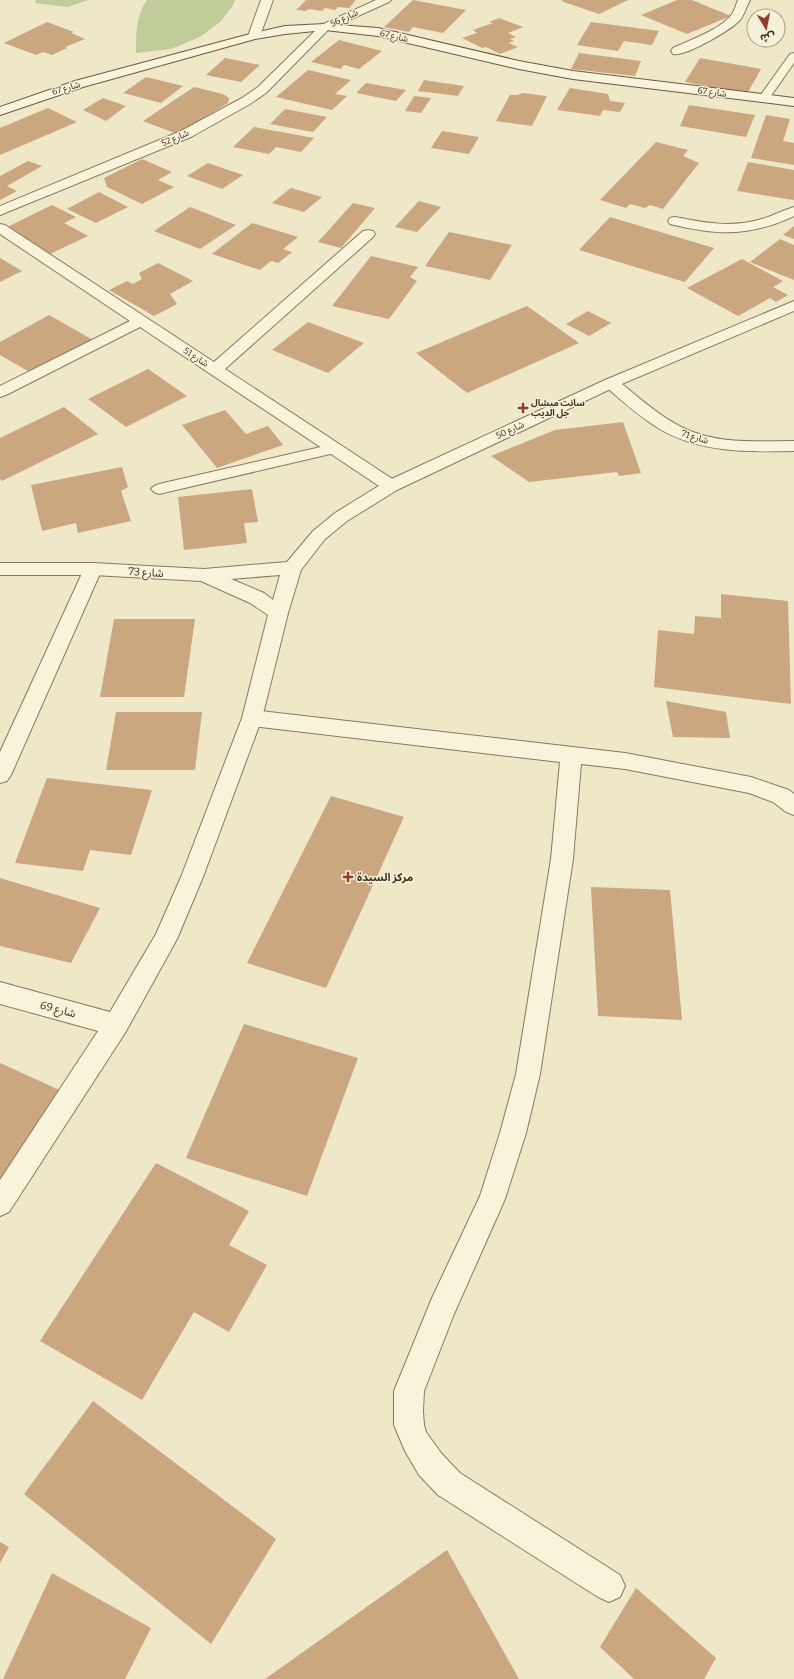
<svg xmlns="http://www.w3.org/2000/svg" width="794" height="1679" font-family="Bitter,'Noto Sans Arabic',serif">
  <style>
    .green { fill: #c1cc9b }
    .building { fill: #cba77f }
    .lines { fill: none; stroke-linecap: round; stroke-linejoin: round }
    .service-casing { stroke: #897a5d; stroke-width: 2 }
    .minor-casing { stroke: #897a5d; stroke-width: 2 }
    .tertiary-casing { stroke: #897a5d; stroke-width: 2 }
    .secondary-casing { stroke: #6b5b40; stroke-width: 2 }
    .service { fill: #f8f3db; fill-rule: evenodd }
    .minor { fill: #f8f3db; fill-rule: evenodd }
    .tertiary { fill: #f8f3db; fill-rule: evenodd }
    .secondary { fill: #f8f3db; fill-rule: evenodd }
    .poi-dot { fill: #973a2e; stroke: #f5f0d7; stroke-width: 1.5 }
    .labels { text-anchor: middle; stroke-width: 3; stroke-linejoin: round; paint-order: stroke }
    .far-street-label { font-size: 9px; fill: #3a3020; stroke: #f5f0d7 }
    .far-poi-label { font-size: 9px; font-weight: bold; fill: #3a3020; stroke: #f5f0d7; text-anchor: start }
    .street-label { font-size: 11px; fill: #3a3020; stroke: #f5f0d7 }
    .poi-label { font-size: 11px; font-weight: bold; fill: #3a3020; stroke: #f5f0d7; text-anchor: start }
  </style>
  <rect width="100%" height="100%" fill="#eee7c8"/>
  <g class="green">
    <path d="M 36,0 L 89,0 L 67,7 L 35,3 Z"/>
    <path d="M 147,0 L 235,0 L 232,7 L 220,22 L 200,37 L 171,49 L 136,53 C 136,34 136,15 147,0 Z"/>
  </g>
  <g class="building">
    <path d="M 306,0 L 356,0 L 349,8 L 338,7 L 335,10 L 325,8 L 322,11 L 308,9 L 306,11 L 296,10 Z"/>
    <path d="M 413,0 L 466,10 L 443,33 L 413,27 L 409,32 L 384,27 Z"/>
    <path d="M 563,0 L 628,0 L 599,14 L 561,1 Z"/>
    <path d="M 677,0 L 692,0 L 731,16 L 687,34 L 641,15 Z"/>
    <path d="M 499,18 L 523,27 L 508,33 L 516,37 L 510,39 L 514,41 L 509,43 L 518,47 L 500,54 L 486,47 L 482,48 L 462,38 L 477,33 L 473,30 L 493,23 L 489,22 Z"/>
    <path d="M 47,22 L 74,32 L 71,33 L 85,39 L 65,47 L 67,48 L 52,55 L 43,52 L 36,55 L 4,43 Z"/>
    <path d="M 591,22 L 659,31 L 652,45 L 624,41 L 618,51 L 577,45 Z"/>
    <path d="M 339,40 L 382,51 L 359,69 L 344,65 L 341,69 L 311,62 Z"/>
    <path d="M 579,53 L 641,61 L 635,76 L 571,69 Z"/>
    <path d="M 225,58 L 260,65 L 241,82 L 206,75 Z"/>
    <path d="M 700,58 L 761,69 L 747,94 L 685,82 Z"/>
    <path d="M 308,70 L 351,80 L 335,94 L 347,96 L 332,110 L 276,97 Z"/>
    <path d="M 146,77 L 183,86 L 161,103 L 123,93 Z"/>
    <path d="M 424,80 L 464,86 L 458,96 L 418,91 Z"/>
    <path d="M 366,83 L 406,90 L 396,101 L 356,93 Z"/>
    <path d="M 194,87 L 223,94 L 229,98 L 228,103 L 177,134 L 143,121 Z"/>
    <path d="M 570,88 L 608,94 L 610,101 L 625,103 L 620,112 L 603,110 L 600,116 L 557,110 Z"/>
    <path d="M 523,93 L 547,96 L 532,126 L 496,121 L 510,95 L 517,95 Z"/>
    <path d="M 414,96 L 431,98 L 421,113 L 405,111 Z"/>
    <path d="M 103,98 L 126,106 L 106,121 L 83,110 Z"/>
    <path d="M 689,105 L 755,115 L 746,137 L 680,126 Z"/>
    <path d="M 48,108 L 77,122 L 0,155 L 0,128 Z"/>
    <path d="M 285,109 L 327,117 L 313,132 L 270,124 Z"/>
    <path d="M 766,115 L 790,119 L 783,141 L 794,143 L 794,165 L 751,158 Z"/>
    <path d="M 254,127 L 314,138 L 301,152 L 276,147 L 269,154 L 233,147 Z"/>
    <path d="M 442,131 L 479,137 L 469,154 L 431,148 Z"/>
    <path d="M 656,142 L 688,150 L 683,156 L 699,163 L 663,209 L 650,205 L 645,208 L 630,204 L 626,208 L 600,200 Z"/>
    <path d="M 142,159 L 172,172 L 158,180 L 174,187 L 142,204 L 107,187 L 104,178 Z"/>
    <path d="M 28,161 L 42,166 L 7,186 L 17,191 L 0,200 L 0,176 Z"/>
    <path d="M 748,162 L 794,170 L 794,200 L 737,191 Z"/>
    <path d="M 208,163 L 243,175 L 222,189 L 187,176 Z"/>
    <path d="M 291,188 L 322,197 L 304,212 L 272,203 Z"/>
    <path d="M 99,192 L 128,207 L 96,223 L 67,209 Z"/>
    <path d="M 419,201 L 441,207 L 417,232 L 395,227 Z"/>
    <path d="M 353,203 L 375,208 L 341,248 L 318,242 Z"/>
    <path d="M 52,205 L 76,217 L 64,223 L 88,236 L 50,254 L 3,229 Z"/>
    <path d="M 190,207 L 236,225 L 200,249 L 154,231 Z"/>
    <path d="M 610,217 L 714,248 L 685,282 L 579,250 Z"/>
    <path d="M 252,223 L 298,237 L 283,249 L 292,252 L 278,263 L 271,261 L 260,270 L 212,254 Z"/>
    <path d="M 794,226 L 794,239 L 783,235 Z"/>
    <path d="M 449,232 L 512,245 L 490,280 L 425,266 Z"/>
    <path d="M 780,239 L 794,245 L 794,280 L 750,262 Z"/>
    <path d="M 371,256 L 418,267 L 410,277 L 417,281 L 389,319 L 332,306 Z"/>
    <path d="M 0,258 L 22,271 L 0,282 Z"/>
    <path d="M 742,259 L 783,281 L 773,287 L 788,295 L 776,302 L 770,298 L 738,316 L 687,288 Z"/>
    <path d="M 158,263 L 193,281 L 170,294 L 177,304 L 154,316 L 109,290 L 127,281 L 133,284 L 142,279 L 139,273 Z"/>
    <path d="M 527,306 L 579,343 L 467,393 L 416,353 Z"/>
    <path d="M 588,311 L 611,323 L 589,336 L 566,324 Z"/>
    <path d="M 49,315 L 93,340 L 33,374 L 0,355 L 0,342 Z"/>
    <path d="M 308,322 L 364,343 L 328,373 L 272,350 Z"/>
    <path d="M 148,369 L 187,396 L 126,427 L 88,399 Z"/>
    <path d="M 64,407 L 98,434 L 2,481 L 0,479 L 0,438 Z"/>
    <path d="M 225,410 L 246,434 L 268,426 L 283,445 L 217,468 L 182,425 Z"/>
    <path d="M 623,422 L 641,473 L 619,476 L 617,472 L 529,482 L 491,456 L 555,430 Z"/>
    <path d="M 122,467 L 128,487 L 121,491 L 131,521 L 78,533 L 76,523 L 42,531 L 31,485 Z"/>
    <path d="M 252,489 L 258,522 L 244,523 L 247,543 L 184,550 L 178,497 Z"/>
    <path d="M 721,594 L 788,601 L 791,704 L 654,687 L 658,630 L 694,634 L 695,616 L 721,618 Z"/>
    <path d="M 114,619 L 195,619 L 184,697 L 100,697 Z"/>
    <path d="M 666,701 L 726,712 L 730,738 L 673,737 Z"/>
    <path d="M 116,712 L 202,712 L 195,770 L 106,770 Z"/>
    <path d="M 47,778 L 152,790 L 131,855 L 90,850 L 83,871 L 15,863 Z"/>
    <path d="M 331,796 L 404,817 L 326,988 L 247,963 Z"/>
    <path d="M 0,878 L 100,908 L 71,963 L 0,946 Z"/>
    <path d="M 591,887 L 670,890 L 682,1020 L 598,1016 Z"/>
    <path d="M 244,1024 L 358,1058 L 307,1196 L 186,1158 Z"/>
    <path d="M 0,1063 L 64,1092 L 0,1187 Z"/>
    <path d="M 156,1163 L 249,1211 L 229,1245 L 267,1265 L 229,1332 L 194,1312 L 142,1400 L 40,1341 Z"/>
    <path d="M 93,1401 L 276,1539 L 211,1644 L 24,1494 Z"/>
    <path d="M 0,1542 L 9,1547 L 0,1563 Z"/>
    <path d="M 447,1550 L 519,1679 L 265,1679 Z"/>
    <path d="M 52,1573 L 151,1628 L 125,1679 L 3,1679 Z"/>
    <path d="M 636,1588 L 716,1658 L 704,1679 L 634,1679 L 600,1647 Z"/>
  </g>
  <g class="lines">
    <g class="service-casing">
      <g id="service">
        <path d="M 794,53 L 794,63 L 768,100 L 760,100 L 759,98 L 760,96 L 790,54 Z"/>
        <path d="M 334,444 L 339,446 L 341,449 L 339,452 L 159,494 L 154,492 L 151,489 L 154,486 L 159,484 Z"/>
      </g>
    </g>
    <g class="minor-casing">
      <g id="minor">
        <path d="M 376,0 L 391,0 L 389,2 L 329,29 L 266,93 L 250,104 L 191,137 L 0,215 L 0,206 L 181,131 L 242,98 L 258,87 L 321,25 Z"/>
        <path d="M 738,0 L 750,0 C 746,7 745,14 740,20 C 731,30 685,57 673,54 L 671,51 L 673,48 C 690,40 720,30 732,14 C 735,10 736,4 738,0 Z"/>
        <path d="M 794,207 L 794,216 L 790,218 C 746,237 716,235 670,224 L 668,221 L 670,218 L 675,217 C 705,223 732,228 762,219 C 773,216 783,210 794,207 Z"/>
        <path d="M 0,224 L 5,225 L 214,362 L 363,231 L 368,230 L 373,231 L 375,234 L 373,237 L 225,369 L 397,482 L 400,486 L 397,490 L 391,492 L 385,490 L 140,327 L 6,395 L 0,397 L 0,386 L 130,321 L 0,234 Z"/>
        <path d="M 611,378 L 617,380 C 641,399 664,421 693,432 C 724,444 761,441 794,441 L 794,451 C 747,452 699,453 658,428 C 639,416 622,401 605,386 L 603,383 L 605,380 Z"/>
        <path d="M 93,563 L 100,565 L 102,569 L 11,775 L 7,781 L 0,783 L 0,752 L 84,569 L 86,565 Z"/>
        <path d="M 252,710 L 625,753 L 751,777 L 789,790 L 794,794 L 794,815 L 786,812 L 773,802 L 749,793 L 625,769 L 581,764 L 573,859 L 540,1074 L 526,1133 L 505,1199 L 454,1314 L 424,1391 L 423,1411 L 424,1425 L 426,1432 L 441,1453 L 460,1473 L 620,1575 L 625,1586 L 620,1597 L 609,1602 L 598,1597 L 438,1495 L 419,1475 L 405,1451 L 394,1425 L 394,1391 L 432,1298 L 480,1196 L 500,1133 L 516,1074 L 551,859 L 560,762 L 252,726 L 245,723 L 242,718 L 245,713 Z"/>
      </g>
    </g>
    <g class="tertiary-casing">
      <g id="tertiary">
        <path d="M 261,0 L 273,0 L 260,36 L 258,38 L 250,38 L 248,36 Z"/>
        <path d="M 794,301 L 794,311 L 617,386 L 397,490 L 347,521 L 325,539 L 301,570 L 288,613 L 262,718 L 203,877 L 177,939 L 125,1033 L 9,1212 L 0,1216 L 0,1180 L 98,1031 L 0,1004 L 0,982 L 110,1012 L 156,934 L 181,877 L 242,718 L 268,615 L 250,603 L 201,581 L 93,575 L 0,575 L 0,563 L 93,563 L 204,569 L 287,562 L 313,531 L 335,513 L 385,482 L 605,380 ZM 280,575 L 273,600 L 264,593 L 231,579 Z"/>
      </g>
    </g>
    <g class="secondary-casing">
      <path id="secondary" d="M 325,24 L 378,28 L 519,61 L 573,71 L 794,98 L 794,106 L 573,79 L 519,69 L 378,36 L 325,30 L 285,34 L 255,39 L 83,87 L 0,115 L 0,107 L 75,81 L 250,34 L 285,26 Z"/>
    </g>
    <use href="#service" class="service"/>
    <use href="#minor" class="minor"/>
    <use href="#tertiary" class="tertiary"/>
    <use href="#secondary" class="secondary"/>
  </g>
  <g class="poi-dot">
    <path d="M521 402h4v4h4v4h-4v4h-4v-4h-4v-4h4z"/>
    <path d="M346 871h4v4h4v4h-4v4h-4v-4h-4v-4h4z"/>
  </g>
  <g class="labels">
    <g class="far-street-label">
      <text transform="translate(344 18) rotate(-25)" y="3">شارع 56</text>
      <text transform="translate(394 36) rotate(13)" y="3">شارع 67</text>
      <text transform="translate(66 88) rotate(-17)" y="3">شارع 67</text>
      <text transform="translate(712 92) rotate(7)" y="3">شارع 67</text>
      <text transform="translate(175 138) rotate(-23)" y="3">شارع 52</text>
      <text transform="translate(196 357) rotate(33)" y="3">شارع 51</text>
      <text transform="translate(510 430) rotate(-25)" y="3">شارع 50</text>
      <text transform="translate(695 437) rotate(17)" y="3">شارع 71</text>
    </g>
    <g class="far-poi-label">
      <text x="531" y="406">سانت ميشال<tspan x="531" dy="10">جل الديب</tspan></text>
    </g>
    <g class="street-label">
      <text transform="translate(146 572) rotate(3)" y="4">شارع 73</text>
      <text transform="translate(58 1009) rotate(15)" y="4">شارع 69</text>
    </g>
    <g class="poi-label">
      <text x="357" y="881">مركز السيدة</text>
    </g>
  </g>
  <g transform="translate(766 28) rotate(170)"><circle r="19" fill="#f5f0d7" stroke="#aaa38e"/>
  <path d="M0-3L7 15L0 10L-7 15Z" fill="#973a2e"/>
  <text y="-6" font-size="11" font-weight="bold" text-anchor="middle" fill="#3a3020">ش</text>
  </g>
</svg>
